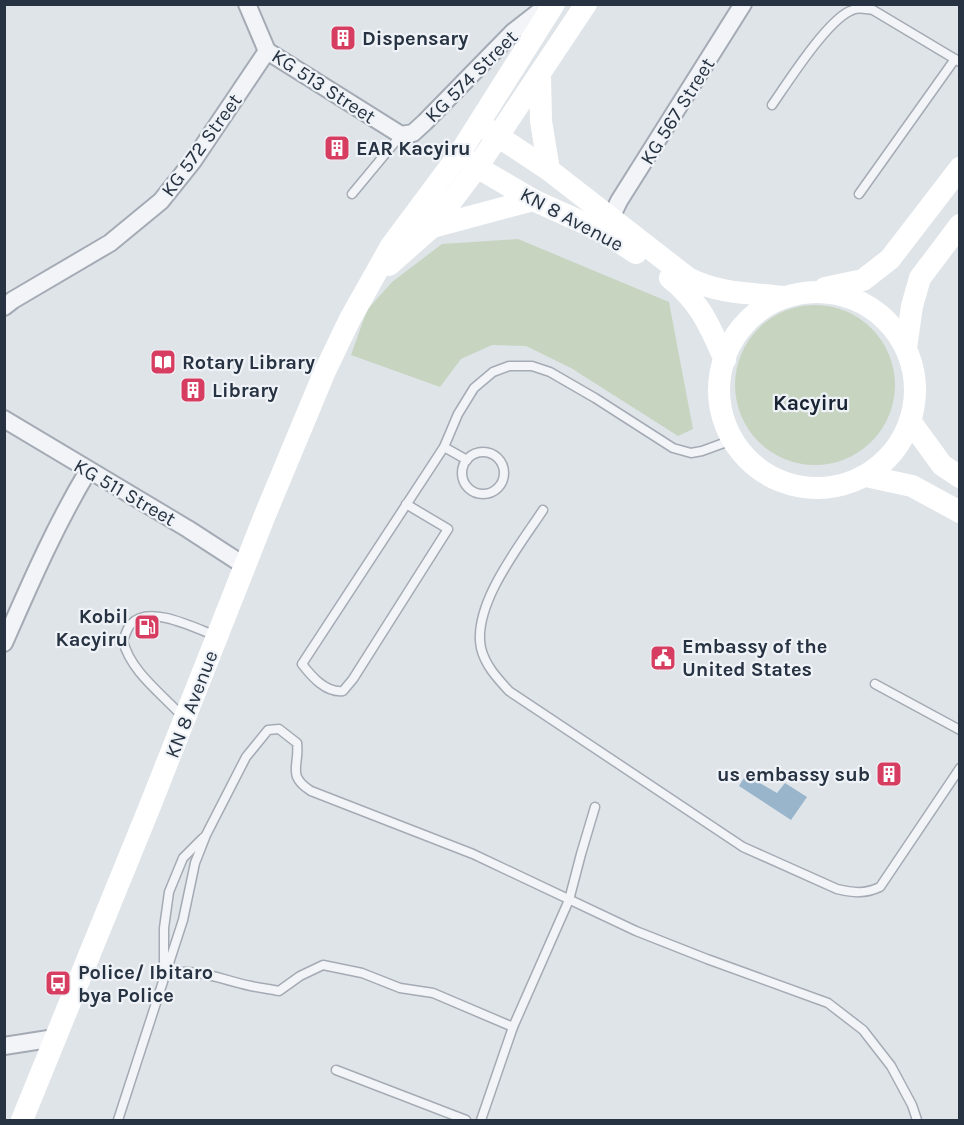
<svg xmlns="http://www.w3.org/2000/svg" width="964" height="1125" font-family="Karla,sans-serif">
  <style>
    .green { fill: #c7d4c0 }
    .water { fill: #98b5cc }
    .lines { fill: none; stroke-linecap: round; stroke-linejoin: round }
    .lane-casing { stroke: #a4abb4; stroke-width: 11 }
    .street-casing { stroke: #a4abb4; stroke-width: 20 }
    .lane { stroke: #f2f4f7; stroke-width: 8 }
    .street { stroke: #f2f4f7; stroke-width: 16 }
    .secondary { stroke: #fff; stroke-width: 22 }
    .labels { text-anchor: middle; stroke-width: 4.5; stroke-linejoin: round; paint-order: stroke }
    .poi-label { font-size: 20px; font-weight: bold; fill: #273342; stroke: #eff3f7; text-anchor: start }
    .street-label { font-size: 20px; fill: #273342; stroke: #eff3f7 }
    .neighbourhood-label { font-size: 21px; font-weight: bold; fill: #192432; stroke: #eff3f7 }
  </style>
  <rect width="100%" height="100%" fill="#dfe4e9"/>
  <g class="green">
    <path d="M 518,239 L 669,302 L 693,429 L 678,436 L 571,368 L 526,346 L 492,345 L 461,359 L 440,387 L 351,355 L 367,310 L 392,282 L 442,244 Z"/>
    <circle cx="815" cy="385" r="80"/>
  </g>
  <path class="water" d="M 746,775 L 777,793 L 785,783 L 807,797 L 791,820 L 739,786 Z"/>
  <g class="lines">
    <g class="lane-casing">
      <g id="lane">
        <path d="M 772,105 C 788,82 826,22 850,11 C 858,7 864,9 873,10 L 960,62"/>
        <path d="M 352,194 L 401,135"/>
        <path d="M 859,194 L 955,59"/>
        <path d="M 444,447 L 467,460"/>
        <circle cx="483" cy="473" r="21"/>
        <path d="M 406,504 L 448,529 L 353,679 L 343,691 C 326,693 312,677 302,664 L 444,447 L 458,414 L 474,388 L 493,372 L 509,366 L 532,366 L 550,372 L 595,398 L 673,448 L 691,453 L 702,451 L 732,440"/>
        <path d="M 543,510 C 520,545 472,605 481,648 C 485,665 497,678 509,691 L 743,847 L 837,889 C 854,893 865,894 880,887 L 960,768"/>
        <path d="M 875,684 L 960,730"/>
        <path d="M 182,716 C 161,693 131,672 123,641 C 125,636 127,628 131,624 C 149,604 195,628 216,636"/>
        <path d="M 203,838 L 183,858 L 169,892 L 164,928 L 164,975 C 195,966 221,980 251,986 C 260,988 270,989 279,991 L 300,976 L 323,965 L 362,973 L 400,988 L 433,993 L 513,1027"/>
        <path d="M 336,1070 L 466,1120"/>
        <path d="M 118,1120 L 183,920 L 195,863 L 206,835 L 246,757 L 268,730 L 279,729 L 297,743 C 300,766 286,775 311,791 L 473,854 L 636,931 L 707,959 L 828,1003 L 863,1030 L 891,1066 L 912,1105 L 917,1120"/>
        <path d="M 481,1120 L 513,1027 L 569,900 L 581,854 L 595,807"/>
      </g>
    </g>
    <g class="street-casing">
      <g id="street">
        <path d="M 247,4 L 267,51 L 401,135 L 413,133 L 425,122 L 513,32 L 549,4"/>
        <path d="M 607,226 L 619,201 L 743,4"/>
        <path d="M 4,307 L 13,300 L 110,243 L 161,201 L 193,161 L 267,51"/>
        <path d="M 4,419 L 188,529 L 245,566"/>
        <path d="M 4,643 C 30,584 55,526 88,471"/>
        <path d="M 4,1046 L 55,1038"/>
      </g>
    </g>
    <use href="#lane" class="lane"/>
    <use href="#street" class="street"/>
    <g class="secondary">
      <path d="M 540,75 L 541,121 L 549,170"/>
      <path d="M 484,127 L 549,170 L 688,278 C 719,294 750,293 784,297"/>
      <path d="M 465,160 L 533,200 L 604,232 L 636,253"/>
      <path d="M 432,227 L 533,200"/>
      <path d="M 389,265 L 432,227 L 478,166 L 586,4"/>
      <path d="M 670,278 C 701,303 709,325 725,360"/>
      <path d="M 825,288 L 863,280 L 890,259 L 960,168"/>
      <circle cx="817" cy="390" r="98"/>
      <path d="M 906,348 L 912,306 L 920,278 L 960,225"/>
      <path d="M 910,421 L 942,465 L 960,477"/>
      <path d="M 866,476 L 912,486 L 960,512"/>
      <path d="M 22,1120 L 150,806 L 265,515 L 325,371 L 350,319 L 391,246 L 458,156 L 554,4"/>
    </g>
  </g>
  <defs>
    <g id="building-square" transform="scale(1.35)"><rect x="-9" y="-9" width="18" height="18" rx="4" fill="#d63d60" stroke="#eff3f7"/><path d="M-4-6H4V6H1V3H-1V6H-4ZM-2.5-4.3h1.7v1.8h-1.7ZM.8-4.3h1.7v1.8H.8ZM-2.5-1h1.7V.8h-1.7ZM.8-1h1.7V.8H.8Z" fill="#fff"/></g>
    <g id="library-square" transform="scale(1.35)"><rect x="-9" y="-9" width="18" height="18" rx="4" fill="#d63d60" stroke="#eff3f7"/><path d="M-6-4Q-3-5.5-.7-3.5V5Q-3 3-6 4ZM6-4Q3-5.5 .7-3.5V5Q3 3 6 4Z" fill="#fff"/></g>
    <g id="fuel-square" transform="scale(1.35)"><rect x="-9" y="-9" width="18" height="18" rx="4" fill="#d63d60" stroke="#eff3f7"/><path d="M-5.5-6h7V0h2V4h1.3V-2.5L3-4.5l.8-.8L6-3V5H2.5V1h-1V6h-7ZM-4.2-4.7v3.2H.2V-4.7Z" fill="#fff"/></g>
    <g id="civic-square" transform="scale(1.35)"><rect x="-9" y="-9" width="18" height="18" rx="4" fill="#d63d60" stroke="#eff3f7"/><path d="M-.6-6.5H3V-4.5H.6V-3L4-1V1h2V6H-6V1h2V-1L-.6-3ZM-1.2 2.5V6h2.4V2.5Z" fill="#fff"/></g>
    <g id="bus-square" transform="scale(1.35)"><rect x="-9" y="-9" width="18" height="18" rx="4" fill="#d63d60" stroke="#eff3f7"/><path d="M-5-6H5V4H4V6H2V4H-2V6H-4V4H-5ZM-3.5-4V0h7V-4ZM-3.5 1.2v1.5H-2V1.2ZM2 1.2v1.5H3.5V1.2Z" fill="#fff"/></g>
  </defs>
  <g fill-rule="evenodd">
    <use href="#building-square" x="343" y="38"/>
    <use href="#building-square" x="337" y="148"/>
    <use href="#library-square" x="163" y="362"/>
    <use href="#building-square" x="193" y="390"/>
    <use href="#fuel-square" x="147" y="627"/>
    <use href="#civic-square" x="663" y="658"/>
    <use href="#building-square" x="889" y="774"/>
    <use href="#bus-square" x="58" y="983"/>
  </g>
  <g class="labels">
    <g class="poi-label">
      <text x="362" y="45">Dispensary</text>
      <text x="356" y="155">EAR Kacyiru</text>
      <text x="182" y="369">Rotary Library</text>
      <text x="212" y="397">Library</text>
      <text x="128" y="623" text-anchor="end">Kobil<tspan x="128" dy="23">Kacyiru</tspan></text>
      <text x="682" y="653">Embassy of the<tspan x="682" dy="23">United States</tspan></text>
      <text x="870" y="781" text-anchor="end">us embassy sub</text>
      <text x="78" y="979">Police/ Ibitaro<tspan x="78" dy="23">bya Police</tspan></text>
    </g>
    <g class="street-label">
      <text transform="translate(471 76) rotate(-45)" y="7">KG 574 Street</text>
      <text transform="translate(324 86) rotate(33)" y="7">KG 513 Street</text>
      <text transform="translate(677 111) rotate(-58)" y="7">KG 567 Street</text>
      <text transform="translate(201 145) rotate(-54)" y="7">KG 572 Street</text>
      <text transform="translate(572 219) rotate(28)" y="7">KN 8 Avenue</text>
      <text transform="translate(125 492) rotate(30)" y="7">KG 511 Street</text>
      <text transform="translate(191 704) rotate(-69)" y="7">KN 8 Avenue</text>
    </g>
    <g class="neighbourhood-label">
      <text x="811" y="410">Kacyiru</text>
    </g>
  </g>
  <rect width="964" height="1125" fill="none" stroke="#273342" stroke-width="12"/>
</svg>
